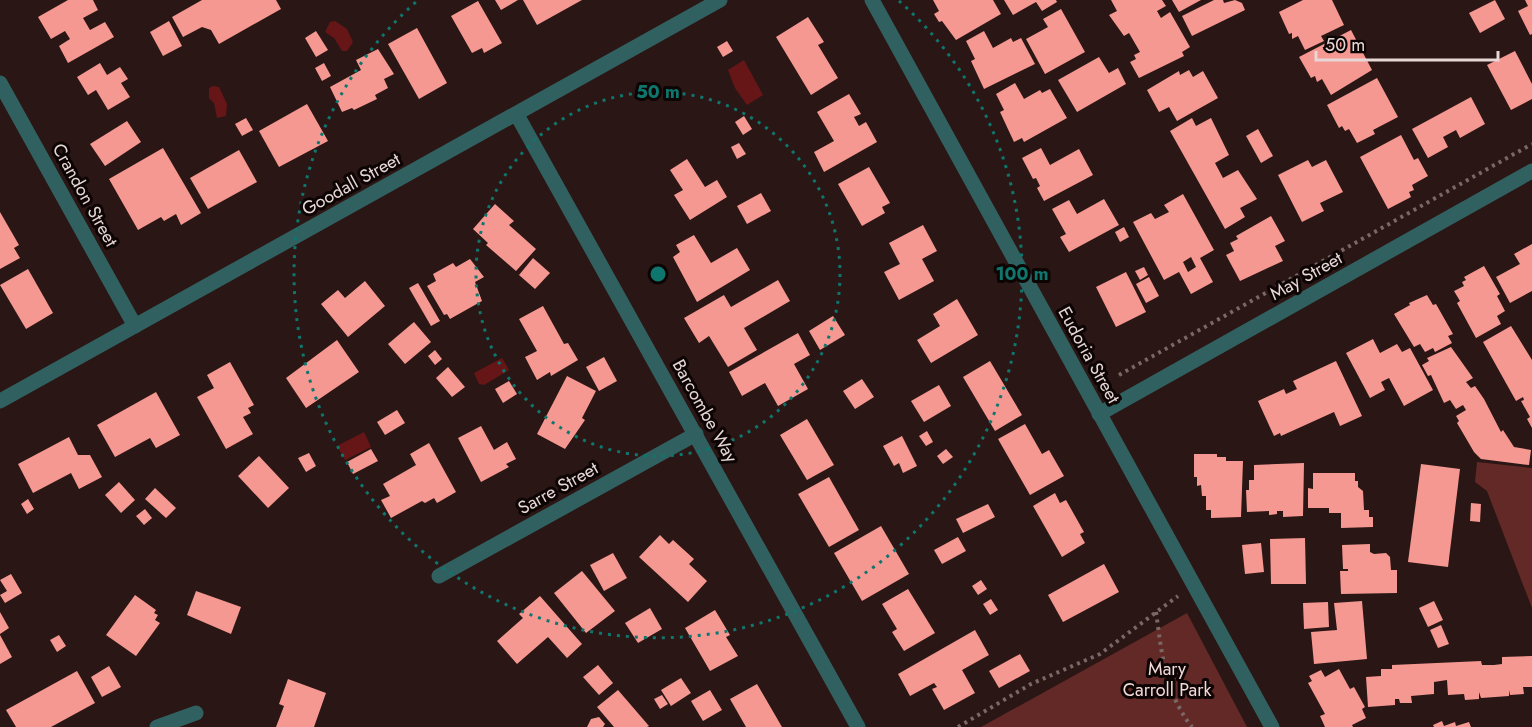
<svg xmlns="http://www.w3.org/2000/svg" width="1532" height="727" font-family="Jost,sans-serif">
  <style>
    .green { fill: #632926 }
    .water { fill: #661617 }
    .building { fill: #f69892; fill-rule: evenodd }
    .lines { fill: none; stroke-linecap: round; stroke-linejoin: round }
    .path { stroke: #796866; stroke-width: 4; stroke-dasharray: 3 4.5; stroke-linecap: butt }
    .minor { stroke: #316060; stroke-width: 15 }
    .tertiary { stroke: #316060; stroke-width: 15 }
    .ring { fill: none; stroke: #0f766e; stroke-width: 3; stroke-dasharray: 3 6 }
    .labels { text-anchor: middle; stroke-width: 6; stroke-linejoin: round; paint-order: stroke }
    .street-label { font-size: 18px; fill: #e7d8d7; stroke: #0c0504 }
    .park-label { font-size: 18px; fill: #f3d9d7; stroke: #0c0504 }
    .centre { fill: #0f766e; stroke: #0c0504; stroke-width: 3 }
    .ring-label { font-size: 18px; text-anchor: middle; font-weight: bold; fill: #0f766e; stroke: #0c0504; stroke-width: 6; stroke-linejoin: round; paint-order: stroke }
  </style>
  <rect width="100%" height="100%" fill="#2a1614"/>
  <g class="green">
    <path d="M 1477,462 L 1532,468 L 1532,608 L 1487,491 L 1475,482 Z"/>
    <path d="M 1187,613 L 1247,727 L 981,727 Z"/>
  </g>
  <g class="water">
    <path d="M 335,21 L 347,29 L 353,42 L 347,51 L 342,51 L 334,38 L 325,32 L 330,22 Z"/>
    <path d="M 744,60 L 763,95 L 747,105 L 735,88 L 728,70 Z"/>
    <path d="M 213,86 L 219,87 L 227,104 L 226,116 L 217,118 L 214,103 L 209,98 L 209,88 Z"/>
    <path d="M 502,358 L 509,370 L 484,385 L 479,384 L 474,373 Z"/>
    <path d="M 364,432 L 371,447 L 345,460 L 337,446 Z"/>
  </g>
  <g class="building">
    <path d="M 68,0 L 93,0 L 98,10 L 83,18 L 90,30 L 105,22 L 114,37 L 68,63 L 59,46 L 70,39 L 65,31 L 51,39 L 38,17 Z"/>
    <path d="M 202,0 L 276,0 L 281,9 L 219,44 L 211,30 L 202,27 L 183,37 L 172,17 Z"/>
    <path d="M 495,0 L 518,0 L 501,10 Z"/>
    <path d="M 523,0 L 582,0 L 537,25 Z"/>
    <path d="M 933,0 L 993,0 L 1001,14 L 956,40 L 942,21 L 939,22 L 934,14 L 939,11 Z"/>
    <path d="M 1004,0 L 1056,0 L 1057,2 L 1042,11 L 1036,2 L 1013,15 Z"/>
    <path d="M 1111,0 L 1162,0 L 1166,6 L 1157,11 L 1161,18 L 1170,12 L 1190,47 L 1182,52 L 1184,56 L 1139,78 L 1130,62 L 1136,59 L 1134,55 L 1140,52 L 1129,33 L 1124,36 L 1109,15 L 1117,11 Z"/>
    <path d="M 1172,0 L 1201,0 L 1179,12 Z"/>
    <path d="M 1214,0 L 1223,0 L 1224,3 L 1235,0 L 1242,3 L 1245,10 L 1192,36 L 1182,16 Z"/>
    <path d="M 1303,0 L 1332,0 L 1344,25 L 1321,36 L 1324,41 L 1305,50 L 1298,36 L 1292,39 L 1292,33 L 1289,34 L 1279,12 Z"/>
    <path d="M 1495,0 L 1505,19 L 1480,33 L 1469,13 Z"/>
    <path d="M 1525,0 L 1532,0 L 1532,34 L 1530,35 L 1518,11 L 1528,6 Z"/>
    <path d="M 478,1 L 502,43 L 484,53 L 482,48 L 472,53 L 451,16 Z"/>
    <path d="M 1061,9 L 1085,52 L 1045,74 L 1026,39 L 1048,27 L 1043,19 Z"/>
    <path d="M 808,17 L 824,42 L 818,45 L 838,78 L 811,95 L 776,37 Z"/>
    <path d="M 169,21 L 182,46 L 163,56 L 150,32 Z"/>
    <path d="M 417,28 L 447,83 L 419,99 L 388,44 Z"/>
    <path d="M 1351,30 L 1372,70 L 1331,95 L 1322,79 L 1317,82 L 1315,76 L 1311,78 L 1299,57 Z"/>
    <path d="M 316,31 L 328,50 L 316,57 L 305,38 Z"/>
    <path d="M 984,31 L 993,48 L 1011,38 L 1013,42 L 1021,38 L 1035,64 L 984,89 L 971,61 L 975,59 L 966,41 Z"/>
    <path d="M 727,41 L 733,51 L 723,57 L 717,47 Z"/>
    <path d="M 378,49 L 394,74 L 384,79 L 388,88 L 375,95 L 377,99 L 354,110 L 352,108 L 342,112 L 330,87 L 361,70 L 356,60 Z"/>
    <path d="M 1515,51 L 1532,84 L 1532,99 L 1511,110 L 1487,65 Z"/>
    <path d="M 1099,57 L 1109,73 L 1118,68 L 1126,84 L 1077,112 L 1058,80 Z"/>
    <path d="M 100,63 L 107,75 L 120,67 L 128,79 L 121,83 L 130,97 L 108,110 L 96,90 L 88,95 L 77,77 Z"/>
    <path d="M 324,63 L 331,76 L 322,81 L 315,68 Z"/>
    <path d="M 1189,70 L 1193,77 L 1203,71 L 1218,98 L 1177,121 L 1169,107 L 1159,112 L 1147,90 L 1179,71 L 1180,75 Z"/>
    <path d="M 1377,78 L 1398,117 L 1373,130 L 1375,134 L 1357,143 L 1349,129 L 1345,131 L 1342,126 L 1339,128 L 1327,105 Z"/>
    <path d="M 1015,83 L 1024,99 L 1040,90 L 1042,93 L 1050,89 L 1067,118 L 1024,142 L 1022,138 L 1014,142 L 1000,112 L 1004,110 L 996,94 Z"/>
    <path d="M 849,94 L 861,114 L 854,117 L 859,126 L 866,122 L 877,142 L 824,172 L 814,152 L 834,141 L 817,112 Z"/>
    <path d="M 1471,97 L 1485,124 L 1460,138 L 1456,130 L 1443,137 L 1448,147 L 1428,158 L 1412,129 Z"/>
    <path d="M 307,104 L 328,141 L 279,167 L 259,131 Z"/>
    <path d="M 744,116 L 752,129 L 743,135 L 735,122 Z"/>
    <path d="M 246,118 L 253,130 L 242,136 L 235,124 Z"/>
    <path d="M 1192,118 L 1196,126 L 1211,118 L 1229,155 L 1215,163 L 1223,178 L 1238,170 L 1257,199 L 1240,208 L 1245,217 L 1225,229 L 1170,131 Z"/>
    <path d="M 127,121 L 141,142 L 105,166 L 90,144 Z"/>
    <path d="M 1258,129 L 1273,156 L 1261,163 L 1246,136 Z"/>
    <path d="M 1401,135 L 1414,160 L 1418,158 L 1428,176 L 1412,185 L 1414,190 L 1409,192 L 1411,197 L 1388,209 L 1360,157 Z"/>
    <path d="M 739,143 L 746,154 L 737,159 L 731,147 Z"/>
    <path d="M 163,148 L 201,213 L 181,225 L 176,214 L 164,221 L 161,217 L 138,230 L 109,179 Z"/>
    <path d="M 1041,148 L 1050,165 L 1079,149 L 1093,175 L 1044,201 L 1037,188 L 1040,186 L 1036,178 L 1033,179 L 1022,158 Z"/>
    <path d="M 239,150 L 257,182 L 208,209 L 190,178 Z"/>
    <path d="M 687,159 L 705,187 L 717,180 L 727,197 L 690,220 L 674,195 L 683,190 L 670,170 Z"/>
    <path d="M 1308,160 L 1312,167 L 1326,160 L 1343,192 L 1320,203 L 1324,211 L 1302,222 L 1278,175 Z"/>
    <path d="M 869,167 L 890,203 L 882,207 L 885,213 L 862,226 L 838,184 Z"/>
    <path d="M 761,193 L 771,211 L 747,224 L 737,206 Z"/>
    <path d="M 1183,194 L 1214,250 L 1200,258 L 1213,282 L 1191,294 L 1179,272 L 1164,280 L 1133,222 L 1151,213 L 1155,219 L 1169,212 L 1164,205 ZM 1191,257 L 1196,267 L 1188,272 L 1183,262 Z"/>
    <path d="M 1104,199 L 1119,225 L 1069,252 L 1060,237 L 1066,234 L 1052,209 L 1069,200 L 1077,214 Z"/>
    <path d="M 495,204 L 514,221 L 509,225 L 536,249 L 516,271 L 486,245 L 488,243 L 473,229 Z"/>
    <path d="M 0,212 L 19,245 L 14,248 L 20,258 L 0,269 Z"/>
    <path d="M 1271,216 L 1285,241 L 1275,246 L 1283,261 L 1240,281 L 1226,255 L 1234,251 L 1230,243 L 1238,239 L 1236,236 Z"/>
    <path d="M 923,225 L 937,251 L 922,259 L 934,281 L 899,300 L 884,272 L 900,264 L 889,243 Z"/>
    <path d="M 1124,227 L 1129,237 L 1120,242 L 1115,232 Z"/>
    <path d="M 694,235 L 711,263 L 737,248 L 750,270 L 697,302 L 673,257 L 680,252 L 676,245 Z"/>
    <path d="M 1532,244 L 1532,291 L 1510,303 L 1496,277 L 1520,264 L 1514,254 Z"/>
    <path d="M 533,258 L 550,273 L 535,289 L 519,275 Z"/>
    <path d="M 470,259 L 484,277 L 475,282 L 482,301 L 450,319 L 447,314 L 444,315 L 427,286 L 436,281 L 433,274 L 453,263 L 456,267 Z"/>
    <path d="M 1484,266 L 1500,294 L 1497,296 L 1505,311 L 1497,316 L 1501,324 L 1476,338 L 1457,303 L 1460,301 L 1454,291 L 1464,286 L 1462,282 L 1466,280 L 1464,277 Z"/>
    <path d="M 1144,267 L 1148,275 L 1140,280 L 1135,271 Z"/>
    <path d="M 28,269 L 53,313 L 26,329 L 0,285 Z"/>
    <path d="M 1126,272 L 1146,312 L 1116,327 L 1096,287 Z"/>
    <path d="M 1149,277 L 1159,296 L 1146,303 L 1136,284 Z"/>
    <path d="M 778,280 L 790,301 L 744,328 L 757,350 L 728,367 L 709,336 L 699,343 L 684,318 L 724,295 L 731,307 Z"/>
    <path d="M 365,281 L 385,306 L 348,337 L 321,304 L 338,290 L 345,298 Z"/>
    <path d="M 418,283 L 440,321 L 431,326 L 409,288 Z"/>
    <path d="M 1427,295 L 1433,305 L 1436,304 L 1453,334 L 1448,336 L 1452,343 L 1435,352 L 1433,348 L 1425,352 L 1420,344 L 1414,347 L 1394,314 L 1410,305 L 1409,303 Z"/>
    <path d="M 957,299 L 978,335 L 931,363 L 917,340 L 940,326 L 933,314 Z"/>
    <path d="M 543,306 L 564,344 L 568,343 L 578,360 L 551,376 L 550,372 L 537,380 L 525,357 L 537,351 L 519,319 Z"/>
    <path d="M 833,316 L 845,335 L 820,350 L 809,331 Z"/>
    <path d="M 414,322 L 431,342 L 405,364 L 388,344 Z"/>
    <path d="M 1511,326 L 1532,360 L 1532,428 L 1527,419 L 1530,417 L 1521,401 L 1524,400 L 1523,397 L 1516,401 L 1483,342 Z"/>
    <path d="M 798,333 L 810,355 L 794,364 L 808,389 L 778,406 L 765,383 L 742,396 L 729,372 Z"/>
    <path d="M 1373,339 L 1380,353 L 1397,344 L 1402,352 L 1410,348 L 1433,390 L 1404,406 L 1389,378 L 1381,382 L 1385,390 L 1370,398 L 1346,353 Z"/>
    <path d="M 337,340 L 359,372 L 306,408 L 286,378 Z"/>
    <path d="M 1451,347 L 1473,378 L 1466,382 L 1471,388 L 1475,386 L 1484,399 L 1501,432 L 1503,430 L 1514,447 L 1531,450 L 1529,465 L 1481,459 L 1474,452 L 1457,423 L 1459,421 L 1456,416 L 1466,410 L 1463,405 L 1456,409 L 1450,400 L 1444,403 L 1431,375 L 1428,376 L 1422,365 L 1429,361 L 1427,358 Z"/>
    <path d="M 435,350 L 442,359 L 435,365 L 428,356 Z"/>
    <path d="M 604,357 L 617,381 L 599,391 L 586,367 Z"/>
    <path d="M 990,361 L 1022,415 L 995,431 L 963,377 Z"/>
    <path d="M 1336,361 L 1362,416 L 1340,426 L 1334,412 L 1281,436 L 1280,433 L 1274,436 L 1258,401 L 1284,389 L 1286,394 L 1297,389 L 1293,381 Z"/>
    <path d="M 230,362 L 254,405 L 248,408 L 251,413 L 243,417 L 253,434 L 226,449 L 197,397 L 214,388 L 207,375 Z"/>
    <path d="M 448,367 L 465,387 L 452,397 L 436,378 Z"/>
    <path d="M 567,376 L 596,391 L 582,418 L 585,420 L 565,449 L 537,434 Z"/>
    <path d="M 862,379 L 874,397 L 855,409 L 843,391 Z"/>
    <path d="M 509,381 L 517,394 L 503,403 L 495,389 Z"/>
    <path d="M 939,385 L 951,406 L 924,422 L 911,401 Z"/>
    <path d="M 156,392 L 180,435 L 156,448 L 150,438 L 115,457 L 97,425 Z"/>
    <path d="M 397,410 L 405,423 L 385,435 L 377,422 Z"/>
    <path d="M 807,419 L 834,465 L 807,480 L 780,435 Z"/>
    <path d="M 1025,424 L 1042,454 L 1049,450 L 1064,476 L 1030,495 L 998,439 Z"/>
    <path d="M 481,426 L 494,450 L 507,442 L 516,459 L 506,464 L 509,467 L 481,482 L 458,438 Z"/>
    <path d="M 927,431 L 933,442 L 926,446 L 919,436 Z"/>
    <path d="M 902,436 L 917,466 L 903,473 L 899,463 L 894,466 L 883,446 Z"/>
    <path d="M 69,437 L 78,455 L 90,455 L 102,477 L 79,489 L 71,473 L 33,493 L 18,464 Z"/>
    <path d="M 429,443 L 456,492 L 437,503 L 434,498 L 425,503 L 422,501 L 391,518 L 381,500 L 390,496 L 383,484 L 416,465 L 410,454 Z"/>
    <path d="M 371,449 L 378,461 L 353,474 L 347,462 Z"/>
    <path d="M 946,449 L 953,457 L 943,464 L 937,456 Z"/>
    <path d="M 309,453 L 316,466 L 306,472 L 298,458 Z"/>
    <path d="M 1194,454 L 1217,454 L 1217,457 L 1226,457 L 1226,461 L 1243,461 L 1241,517 L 1211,518 L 1211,510 L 1206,510 L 1206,496 L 1202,496 L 1201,485 L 1197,486 L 1197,477 L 1194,477 Z"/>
    <path d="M 259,456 L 289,488 L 268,508 L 238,476 Z"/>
    <path d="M 1304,463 L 1303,516 L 1283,517 L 1283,511 L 1277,511 L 1277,514 L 1269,515 L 1269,511 L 1247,512 L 1246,490 L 1249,490 L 1249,480 L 1254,480 L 1254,465 Z"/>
    <path d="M 1421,464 L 1460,469 L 1448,567 L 1408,562 Z"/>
    <path d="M 1313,473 L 1355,473 L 1355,481 L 1358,481 L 1358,487 L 1363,491 L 1364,510 L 1369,510 L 1369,517 L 1373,517 L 1373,527 L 1341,528 L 1341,513 L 1329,513 L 1329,508 L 1308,508 L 1308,488 L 1313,489 Z"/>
    <path d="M 829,477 L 859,530 L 829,547 L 798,494 Z"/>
    <path d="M 119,482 L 135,500 L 121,513 L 105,495 Z"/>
    <path d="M 155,488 L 176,508 L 166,518 L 145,499 Z"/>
    <path d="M 1055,493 L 1060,503 L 1066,500 L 1084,532 L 1080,534 L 1085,543 L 1062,557 L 1033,506 Z"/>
    <path d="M 28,499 L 34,509 L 27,514 L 21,504 Z"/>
    <path d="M 1471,503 L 1481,504 L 1480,522 L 1470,521 Z"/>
    <path d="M 988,504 L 995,517 L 963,533 L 956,519 Z"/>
    <path d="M 145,509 L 152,518 L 144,525 L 136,516 Z"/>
    <path d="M 881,526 L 909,574 L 862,601 L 834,553 Z"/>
    <path d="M 660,535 L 669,544 L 673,540 L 694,559 L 689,564 L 707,581 L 688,602 L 639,557 Z"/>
    <path d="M 958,537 L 966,551 L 942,564 L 934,550 Z"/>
    <path d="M 1305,538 L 1306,584 L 1271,584 L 1270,539 Z"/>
    <path d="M 1261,543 L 1264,572 L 1245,574 L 1242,545 Z"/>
    <path d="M 1370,544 L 1370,552 L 1374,554 L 1386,553 L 1390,557 L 1391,570 L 1397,570 L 1397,593 L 1341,594 L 1340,571 L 1348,571 L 1348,569 L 1343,569 L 1342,545 Z"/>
    <path d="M 613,553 L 627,578 L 604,591 L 590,565 Z"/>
    <path d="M 1104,564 L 1119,592 L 1063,622 L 1048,595 Z"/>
    <path d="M 582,571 L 615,611 L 586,633 L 554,593 Z"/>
    <path d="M 11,574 L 22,593 L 5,603 L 0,595 L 7,591 L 0,580 Z"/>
    <path d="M 981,580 L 987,589 L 978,595 L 972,586 Z"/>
    <path d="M 908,589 L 935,633 L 904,651 L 892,632 L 897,629 L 882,604 Z"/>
    <path d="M 196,591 L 241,607 L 231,634 L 187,615 Z"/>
    <path d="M 135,595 L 156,610 L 154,613 L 158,615 L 155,620 L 160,623 L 136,656 L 106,635 Z"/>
    <path d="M 540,596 L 582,644 L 567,658 L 548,637 L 517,664 L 497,641 L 523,618 L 519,614 Z"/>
    <path d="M 991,599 L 998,610 L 990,615 L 983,604 Z"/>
    <path d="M 1362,601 L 1367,659 L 1314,664 L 1311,632 L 1337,630 L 1334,603 Z"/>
    <path d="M 1434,601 L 1443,620 L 1428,627 L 1419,608 Z"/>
    <path d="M 1328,602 L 1329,627 L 1304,629 L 1303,603 Z"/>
    <path d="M 650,608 L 662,629 L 638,643 L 625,623 Z"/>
    <path d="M 715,610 L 730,635 L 726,637 L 738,656 L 710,671 L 685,628 Z"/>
    <path d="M 0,612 L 9,628 L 0,634 Z"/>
    <path d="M 1441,625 L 1449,644 L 1438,648 L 1430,630 Z"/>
    <path d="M 975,630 L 989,655 L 962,670 L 975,693 L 944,710 L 932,689 L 937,687 L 934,683 L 910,696 L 898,674 Z"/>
    <path d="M 0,635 L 12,657 L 0,664 Z"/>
    <path d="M 59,635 L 66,646 L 57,652 L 50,640 Z"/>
    <path d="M 1020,654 L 1030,671 L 999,688 L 989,671 Z"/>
    <path d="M 1532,656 L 1532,687 L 1523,687 L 1524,694 L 1510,695 L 1509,690 L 1509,696 L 1481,698 L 1479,692 L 1479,699 L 1465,700 L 1464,694 L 1448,695 L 1447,680 L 1434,682 L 1434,694 L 1411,696 L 1412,703 L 1400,703 L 1399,699 L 1395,699 L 1395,705 L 1368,707 L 1366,677 L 1381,676 L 1381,669 L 1392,669 L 1392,665 L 1481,661 L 1482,665 L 1494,665 L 1502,664 L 1502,657 Z"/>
    <path d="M 598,665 L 613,683 L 599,695 L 583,677 Z"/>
    <path d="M 109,666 L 121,687 L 102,697 L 91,677 Z"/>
    <path d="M 1339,669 L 1350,689 L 1354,687 L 1365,707 L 1362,709 L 1366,718 L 1352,725 L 1353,727 L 1325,727 L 1320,716 L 1325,714 L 1308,683 L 1312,681 L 1309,676 L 1321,670 L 1325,677 Z"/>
    <path d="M 77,671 L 95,703 L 51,727 L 16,727 L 6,710 Z"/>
    <path d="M 681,678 L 691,693 L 671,706 L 661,690 Z"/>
    <path d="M 288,679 L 326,693 L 314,727 L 276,727 L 284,706 L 279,704 Z"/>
    <path d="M 757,684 L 782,727 L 746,727 L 730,699 Z"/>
    <path d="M 618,690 L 649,726 L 647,727 L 614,727 L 597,707 Z"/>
    <path d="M 710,690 L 722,710 L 703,721 L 691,701 Z"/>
    <path d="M 662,695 L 668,704 L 660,709 L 654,699 Z"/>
    <path d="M 599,717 L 605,724 L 603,727 L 587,727 L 591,719 Z"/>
    <path d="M 1442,721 L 1444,726 L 1455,722 L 1456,726 L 1469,722 L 1471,727 L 1434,727 L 1433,725 Z"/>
  </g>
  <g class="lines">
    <g class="path">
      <path d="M 1119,375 L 1532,144"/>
      <path d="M 1156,612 C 1162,655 1165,693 1192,727"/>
      <path d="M 958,727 L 1031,684 L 1100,654 L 1178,596"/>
    </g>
    <g class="minor">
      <path d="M 0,83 L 135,326"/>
      <path d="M 517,115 L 858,727"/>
      <path d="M 439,576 L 696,434"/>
      <path d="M 157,727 L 196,713"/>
    </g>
    <g class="tertiary">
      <path d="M 872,0 L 1272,727"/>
      <path d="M 0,401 L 720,0"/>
      <path d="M 1099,414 L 1532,171"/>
    </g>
  </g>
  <g class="ring">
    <circle cx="658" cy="274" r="182"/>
    <path d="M899 1A364 364 0 1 1 417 1"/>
  </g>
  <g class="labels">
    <g class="street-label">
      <text transform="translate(351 184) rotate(-29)" y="6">Goodall Street</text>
      <text transform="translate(85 195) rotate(61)" y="6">Crandon Street</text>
      <text transform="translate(1306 276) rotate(-29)" y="6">May Street</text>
      <text transform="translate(1089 355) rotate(61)" y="6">Eudoria Street</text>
      <text transform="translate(705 411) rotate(61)" y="6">Barcombe Way</text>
      <text transform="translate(558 488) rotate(-29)" y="6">Sarre Street</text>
    </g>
    <g class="park-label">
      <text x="1167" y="675">Mary<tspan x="1167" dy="21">Carroll Park</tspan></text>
    </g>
  </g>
  <circle cx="658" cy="274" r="9" class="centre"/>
  <g class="ring-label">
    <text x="658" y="98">50 m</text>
    <text x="1022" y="280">100 m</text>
  </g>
  <path d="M1316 51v9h182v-9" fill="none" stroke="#e7d8d7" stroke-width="3"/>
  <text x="1325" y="51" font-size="18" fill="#e7d8d7" stroke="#0c0504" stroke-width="4.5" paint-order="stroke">50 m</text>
</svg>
